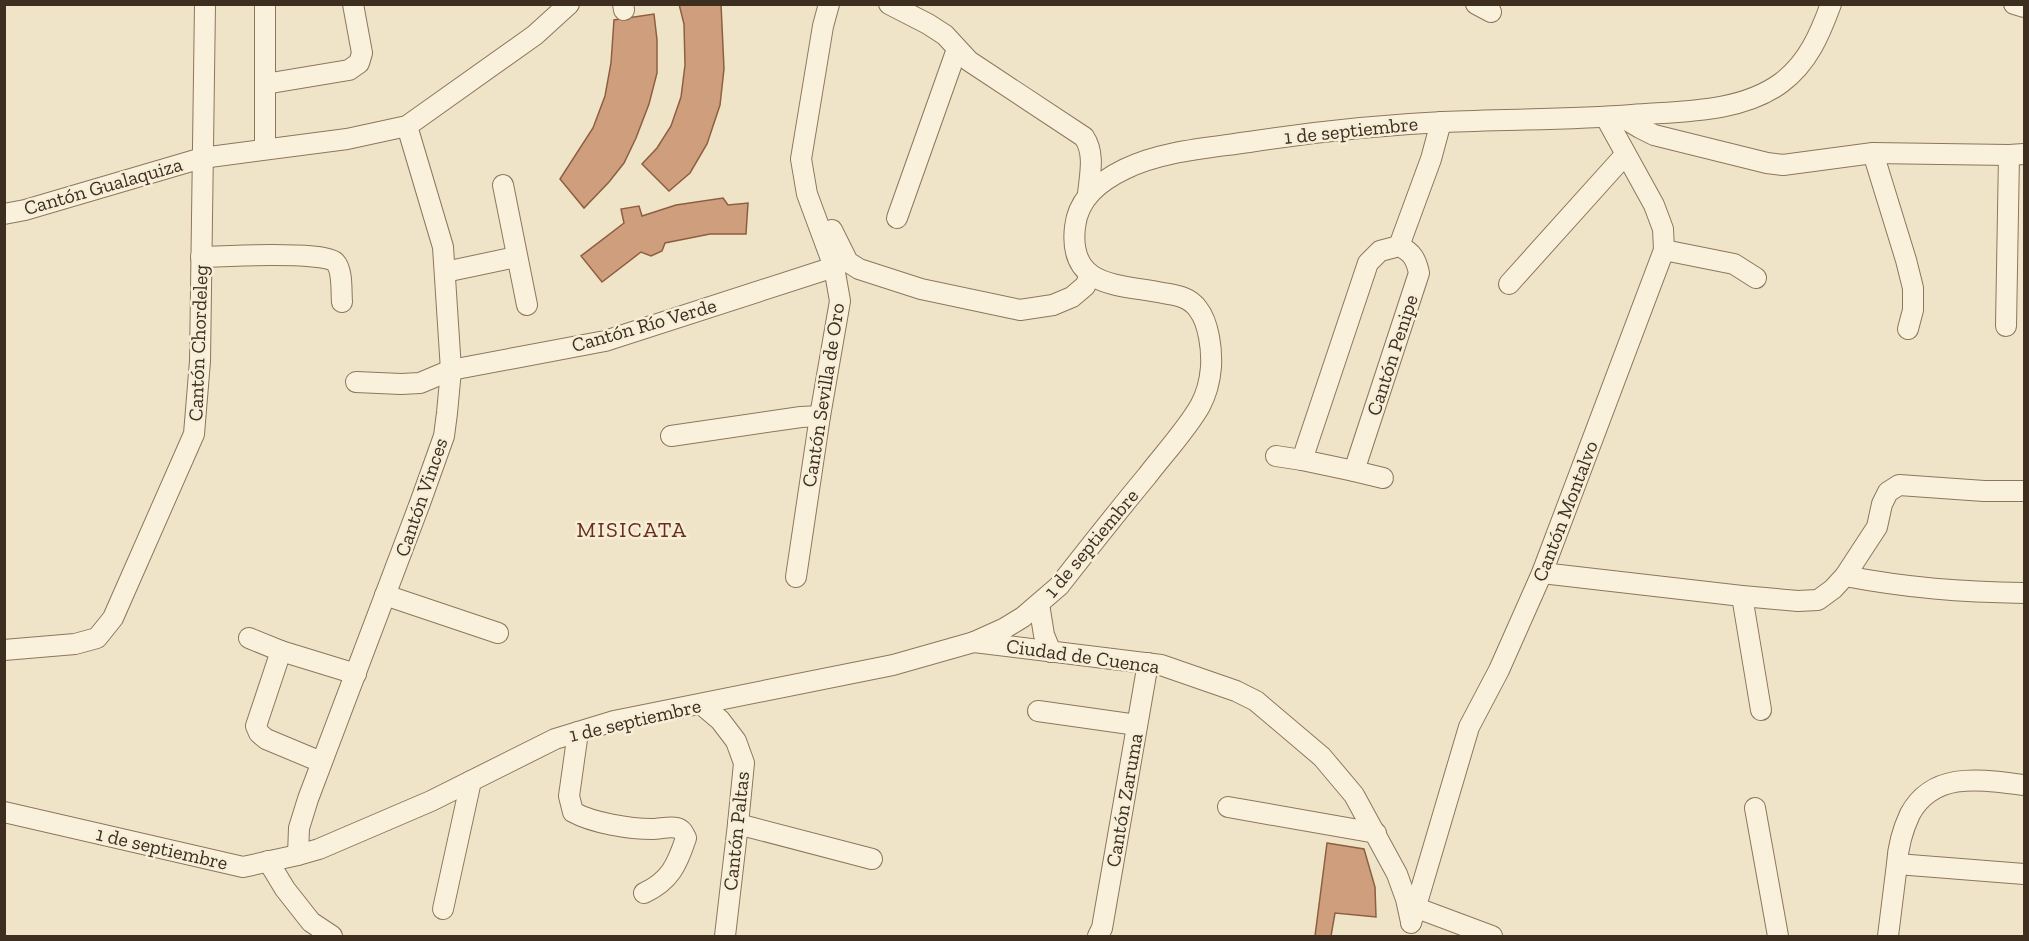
<svg xmlns="http://www.w3.org/2000/svg" width="2029" height="941" font-family="'Zilla Slab',serif">
  <style>
    .building { fill: #cf9f7d; stroke: #8d5f41; stroke-width: 1.5 }
    .lines { fill: none; stroke-linecap: round; stroke-linejoin: round }
    .minor-casing { stroke: #8d765c; stroke-width: 22 }
    .minor { stroke: #faf1dc; stroke-width: 20 }
    .labels { text-anchor: middle; stroke-width: 5; stroke-linejoin: round; paint-order: stroke }
    .street-label { font-size: 20px; fill: #3d2e20; stroke: #f7eed8 }
    .quarter-label { font-size: 22px; letter-spacing: 1.5px; fill: #6b2e1e; stroke: #f7eed8 }
  </style>
  <rect width="100%" height="100%" fill="#f0e4c8"/>
  <g class="building">
    <path d="M 679,4 L 721,4 L 724,69 L 720,105 L 707,144 L 690,173 L 669,191 L 642,164 L 657,148 L 671,126 L 681,97 L 685,65 L 684,24 Z"/>
    <path d="M 654,14 L 657,40 L 657,73 L 649,104 L 636,138 L 624,163 L 609,182 L 584,208 L 560,179 L 593,128 L 605,96 L 611,63 L 614,20 Z"/>
    <path d="M 723,198 L 728,205 L 748,203 L 746,234 L 710,234 L 665,243 L 662,251 L 651,256 L 641,252 L 602,282 L 581,256 L 624,223 L 621,209 L 639,206 L 642,216 L 676,205 Z"/>
    <path d="M 1327,843 L 1364,849 L 1375,887 L 1376,917 L 1335,913 L 1331,936 L 1315,936 Z"/>
  </g>
  <g class="lines">
    <g class="minor-casing">
      <g id="minor">
        <path d="M 623,4 L 624,10"/>
        <path d="M 889,4 L 928,24 L 945,35 L 969,61 L 1084,137 C 1095,153 1090,174 1088,194"/>
        <path d="M 1476,4 L 1491,12"/>
        <path d="M 2014,4 L 2024,7"/>
        <path d="M 265,84 L 349,70 L 359,63 L 362,53 L 353,4"/>
        <path d="M 1620,116 L 1640,128 L 1654,135 L 1767,163 L 1783,165 L 1873,153 L 2009,155 L 2024,154"/>
        <path d="M 265,148 L 265,5"/>
        <path d="M 1873,153 L 1906,260 L 1913,288 L 1913,310 L 1908,329"/>
        <path d="M 503,185 L 527,305"/>
        <path d="M 4,214 L 25,210 L 202,158 L 347,139 L 407,126 L 535,35 L 569,4"/>
        <path d="M 897,218 L 957,49"/>
        <path d="M 832,230 L 848,262 L 859,269 L 921,289 L 1020,310 L 1053,305 L 1072,297 L 1085,286 L 1090,276"/>
        <path d="M 1399,246 C 1412,252 1416,259 1419,273 L 1354,471 L 1302,460 L 1368,263 L 1380,251 Z"/>
        <path d="M 1399,246 L 1431,159 L 1441,122"/>
        <path d="M 1664,250 L 1734,264 L 1756,278"/>
        <path d="M 201,257 C 222,256 324,251 335,262 C 343,270 341,291 342,302"/>
        <path d="M 445,272 L 516,257"/>
        <path d="M 1509,284 L 1625,155"/>
        <path d="M 2006,326 L 2009,155"/>
        <path d="M 356,382 L 401,384 L 420,383 L 451,370 L 605,341 L 834,267"/>
        <path d="M 671,436 L 801,417 L 820,416"/>
        <path d="M 1276,456 L 1302,460"/>
        <path d="M 1354,471 L 1383,478"/>
        <path d="M 1542,573 L 1742,596 L 1798,601 L 1818,600 L 1833,589 L 1845,576 L 1877,527 L 1882,504 L 1888,492 L 1899,485 L 1984,491 L 2024,491"/>
        <path d="M 1845,576 C 1908,588 1961,592 2024,593"/>
        <path d="M 796,577 L 820,416 L 840,301 L 834,267 L 807,194 L 801,159 L 823,26 L 829,4"/>
        <path d="M 385,595 L 498,633"/>
        <path d="M 1742,596 L 1761,710"/>
        <path d="M 1039,604 L 1044,635 L 1051,652"/>
        <path d="M 249,638 L 281,651 L 356,674"/>
        <path d="M 974,642 L 1161,665 L 1236,691 L 1256,701 L 1322,757 L 1354,795 L 1397,874 L 1406,899 L 1411,922"/>
        <path d="M 4,650 L 75,644 L 97,638 L 113,618 L 194,434 L 200,361 L 205,4"/>
        <path d="M 281,651 L 256,726 L 259,733 L 266,739 L 321,762"/>
        <path d="M 701,704 L 720,720 L 736,741 L 744,763 L 738,824 L 725,936"/>
        <path d="M 1038,711 L 1137,725"/>
        <path d="M 578,732 L 569,796 L 573,812 C 593,823 629,829 653,829 C 660,829 670,826 677,828 C 682,829 684,834 686,838 C 677,865 670,881 644,893"/>
        <path d="M 1228,807 L 1376,833"/>
        <path d="M 1755,808 L 1778,936"/>
        <path d="M 4,812 L 243,867 L 298,855 L 319,849 L 431,801 L 555,739 L 614,721 L 893,665 L 974,642 L 1005,628 L 1023,617 L 1059,586 C 1088,549 1117,512 1147,476 C 1163,455 1187,429 1200,406 C 1206,395 1210,380 1211,367 C 1212,350 1209,323 1198,309 C 1190,297 1176,295 1163,293 C 1118,284 1068,288 1075,227 C 1078,198 1100,181 1125,169 C 1162,151 1208,148 1249,142 C 1314,132 1378,125 1443,122 C 1506,119 1569,120 1632,115 C 1681,111 1740,113 1781,83 C 1808,63 1820,34 1831,4"/>
        <path d="M 738,824 L 872,859"/>
        <path d="M 298,855 L 299,828 L 308,799 L 420,503 L 444,436 L 447,413 L 451,370 L 443,247 L 407,126"/>
        <path d="M 268,861 L 285,889 L 311,922 L 332,936"/>
        <path d="M 1897,864 C 1898,847 1903,829 1910,814 C 1934,770 1983,780 2024,785"/>
        <path d="M 1417,908 L 1492,936"/>
        <path d="M 443,909 L 471,781"/>
        <path d="M 1411,923 L 1469,727 L 1499,670 L 1542,573 L 1664,250 L 1663,229 L 1654,205 L 1606,118"/>
        <path d="M 1098,936 L 1102,928 L 1148,663"/>
        <path d="M 1888,936 L 1897,864 L 2024,874"/>
      </g>
    </g>
    <use href="#minor" class="minor"/>
  </g>
  <g class="labels">
    <g class="street-label">
      <text transform="translate(1351 130) rotate(-6)" y="7">1 de septiembre</text>
      <text transform="translate(103 186) rotate(-16)" y="7">Cantón Gualaquiza</text>
      <text transform="translate(644 325) rotate(-16)" y="7">Cantón Río Verde</text>
      <text transform="translate(198 343) rotate(-88)" y="7">Cantón Chordeleg</text>
      <text transform="translate(1392 355) rotate(-72)" y="7">Cantón Penipe</text>
      <text transform="translate(823 395) rotate(-81)" y="7">Cantón Sevilla de Oro</text>
      <text transform="translate(421 497) rotate(-71)" y="7">Cantón Vinces</text>
      <text transform="translate(1565 511) rotate(-69)" y="7">Cantón Montalvo</text>
      <text transform="translate(1091 543) rotate(-50)" y="7">1 de septiembre</text>
      <text transform="translate(1083 656) rotate(8)" y="7">Ciudad de Cuenca</text>
      <text transform="translate(635 720) rotate(-13)" y="7">1 de septiembre</text>
      <text transform="translate(1124 800) rotate(-80)" y="7">Cantón Zaruma</text>
      <text transform="translate(736 831) rotate(-84)" y="7">Cantón Paltas</text>
      <text transform="translate(162 848) rotate(13)" y="7">1 de septiembre</text>
    </g>
    <g class="quarter-label">
      <text x="632" y="537">MISICATA</text>
    </g>
  </g>
  <rect width="2029" height="941" fill="none" stroke="#3d2e20" stroke-width="12"/>
</svg>
